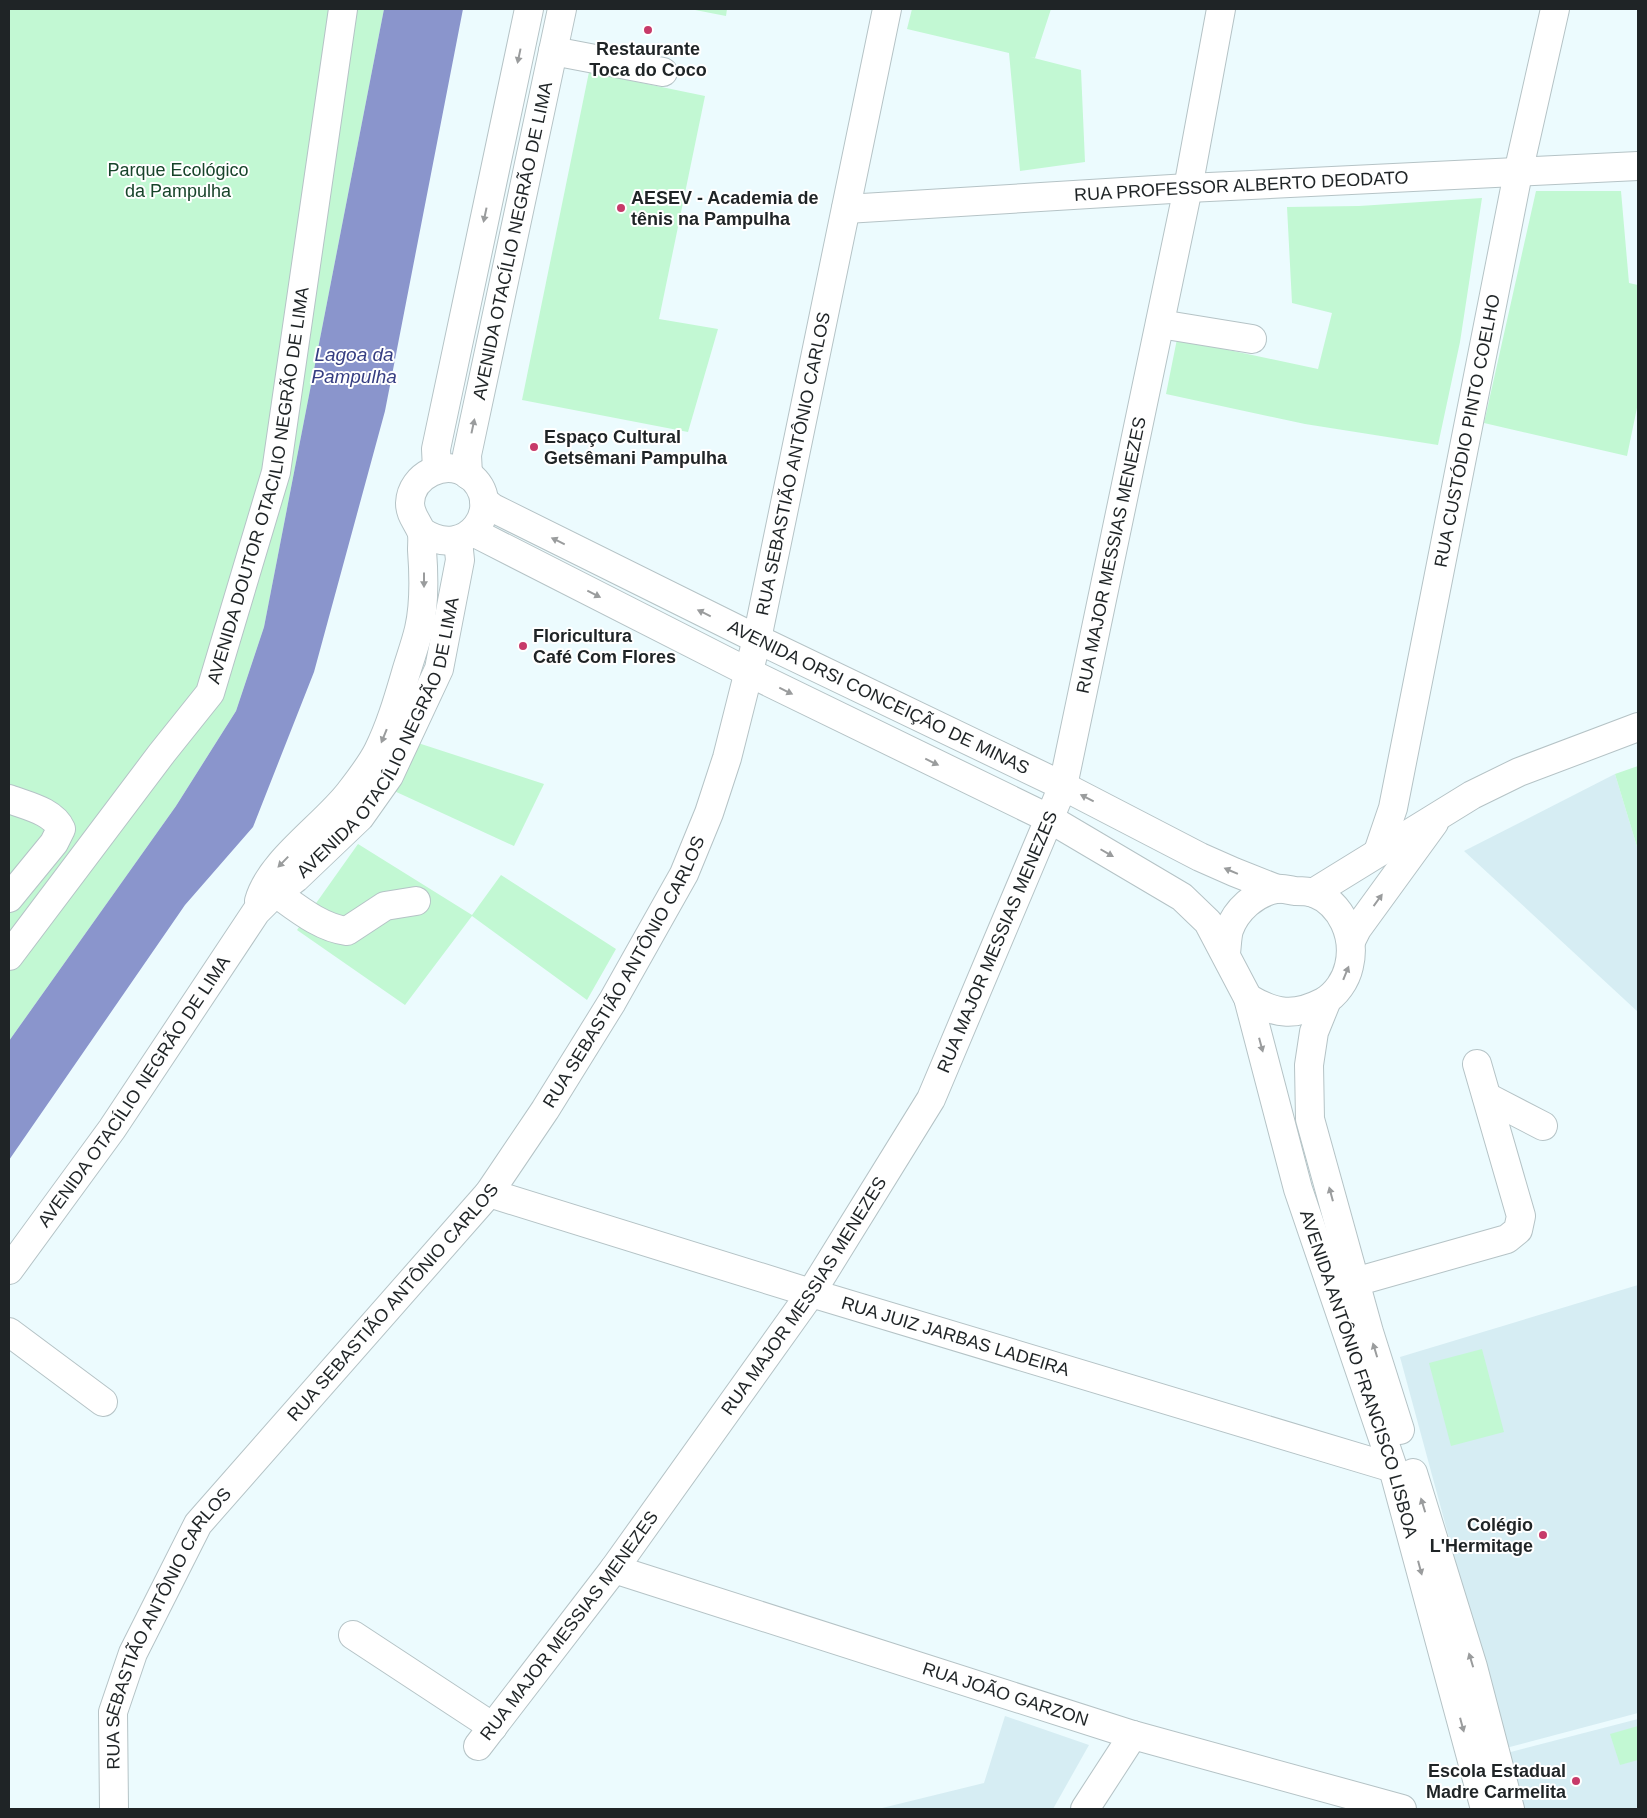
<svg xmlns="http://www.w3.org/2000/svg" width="1647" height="1818" font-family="Arial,sans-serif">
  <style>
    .built { fill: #d6edf3 }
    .green { fill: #c2f8d3 }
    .water { fill: #8a95cc }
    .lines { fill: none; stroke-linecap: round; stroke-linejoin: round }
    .minor-casing { stroke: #b5c3c6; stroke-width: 30 }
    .minor { stroke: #fff; stroke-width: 28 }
    .oneway { fill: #9a9c9d }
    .poi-dot { fill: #c73a69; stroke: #fff; stroke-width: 2 }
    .labels { text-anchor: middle; stroke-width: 4; stroke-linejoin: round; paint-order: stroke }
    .poi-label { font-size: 18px; font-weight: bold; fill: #1f2426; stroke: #fff; text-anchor: start }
    .park-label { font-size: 18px; fill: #17442a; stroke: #fff }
    .street-label { font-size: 18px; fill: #1f2426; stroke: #fff }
    .water-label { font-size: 19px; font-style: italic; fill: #363e82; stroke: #fff }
  </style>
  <rect width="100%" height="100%" fill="#ecfbfe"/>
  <g class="built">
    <path d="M 1615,774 L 1638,850 L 1638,1012 L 1464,851 Z"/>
    <path d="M 1638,1285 L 1638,1713 L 1506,1748 L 1400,1357 Z"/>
    <path d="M 1005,1716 L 1089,1745 L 1053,1809 L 878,1809 L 984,1783 Z"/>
    <path d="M 1638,1719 L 1638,1809 L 1522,1809 L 1507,1753 Z"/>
  </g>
  <g class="green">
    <path d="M 9,9 L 384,9 L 264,627 L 236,711 L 176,806 L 9,1041 Z"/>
    <path d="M 690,9 L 727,9 L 726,16 Z"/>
    <path d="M 912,9 L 1051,9 L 1035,58 L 1030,57 L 1081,70 L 1085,162 L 1020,171 L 1009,53 L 907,29 Z"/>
    <path d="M 589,72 L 705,96 L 659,319 L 718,329 L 688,432 L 522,400 Z"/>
    <path d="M 1536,191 L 1621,191 L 1629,283 L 1638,285 L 1638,403 L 1627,456 L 1484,423 Z"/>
    <path d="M 1482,198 L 1460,342 L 1438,445 L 1305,424 L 1166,394 L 1177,339 L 1318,369 L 1332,313 L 1292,303 L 1287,207 L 1359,206 Z"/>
    <path d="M 415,742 L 544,784 L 514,846 L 392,790 Z"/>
    <path d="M 1638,766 L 1638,850 L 1615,774 Z"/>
    <path d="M 358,844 L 472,915 L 501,875 L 616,949 L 587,1000 L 472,916 L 405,1005 L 297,930 Z"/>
    <path d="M 1482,1349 L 1504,1432 L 1451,1446 L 1429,1363 Z"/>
    <path d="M 1638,1726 L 1638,1760 L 1620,1765 L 1610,1734 Z"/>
  </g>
  <path class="water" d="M 384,9 L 463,9 L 385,411 L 314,672 L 253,827 L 185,905 L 9,1160 L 9,1041 L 176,806 L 236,711 L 264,627 Z"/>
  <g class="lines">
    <g class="minor-casing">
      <g id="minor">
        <path d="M 553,51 L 663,72"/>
        <path id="s1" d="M 846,209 L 1188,188 L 1638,166"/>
        <path d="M 1160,324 L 1252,339"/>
        <path d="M 437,469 L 436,449 L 529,9"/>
        <path id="s2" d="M 468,475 L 467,455 L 562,9"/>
        <path id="s3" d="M 484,501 L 493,508 L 757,639 L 1063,786 L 1200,857 L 1234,872 L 1277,889"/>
        <path id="s4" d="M 473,532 L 748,672 L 1050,819 L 1182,897 L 1208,922 L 1248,998 L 1298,1189 L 1393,1468 L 1485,1809"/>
        <path d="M 9,799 C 27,806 53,811 61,829 L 54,843 L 9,898"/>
        <path id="s5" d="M 1378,852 L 1393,808 L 1518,173 L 1555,9"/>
        <path d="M 276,893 C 297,908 321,928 347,931 L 385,906 L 416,901"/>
        <path d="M 1313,893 L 1472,795 L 1519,772 L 1638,727"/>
        <path d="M 259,901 C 270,861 325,825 350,792 C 360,779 371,765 378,751 C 391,725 399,696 407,669 C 411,656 416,642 419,629 C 425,603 424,576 422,550 C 422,544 423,536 421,531 C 417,521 410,515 410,503 C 411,475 446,458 469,475 C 507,504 468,564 421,531"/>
        <path d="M 1351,941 L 1357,929 L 1434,823"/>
        <path d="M 1226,953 C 1227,946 1227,937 1229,930 C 1236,910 1255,893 1276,889 C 1282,888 1289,890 1295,891 C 1301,891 1308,891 1314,893 C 1342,904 1356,937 1349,966 C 1346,980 1336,995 1323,1002 C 1294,1017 1275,1014 1248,998"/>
        <path id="s6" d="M 9,956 L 162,753 L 210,693 L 276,472 L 343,9"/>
        <path d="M 1327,1000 L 1314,1032 L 1309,1065 L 1310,1119 L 1369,1332 L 1400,1430"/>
        <path d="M 1487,1097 L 1543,1126"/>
        <path id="s7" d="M 489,1193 L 811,1293 L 1393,1468"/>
        <path id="s8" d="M 9,1270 L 112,1129 L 256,912 L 270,898 L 296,878 L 360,817 L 389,776 L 439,669 L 460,560 L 458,541"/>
        <path d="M 1355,1282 L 1507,1239 L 1518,1230 L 1521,1216 L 1477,1064"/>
        <path d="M 9,1332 L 103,1402"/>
        <path d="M 1413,1473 L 1473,1667 L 1510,1809"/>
        <path id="s9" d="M 614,1569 L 1133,1735 L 1402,1809"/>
        <path d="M 353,1635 L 493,1727"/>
        <path id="s10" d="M 478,1746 L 614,1569 L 811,1293 L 931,1099 L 1063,786 L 1188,188 L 1221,9"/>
        <path id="s11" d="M 114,1809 L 113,1712 L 133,1653 L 198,1524 L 489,1193 L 545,1110 L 612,1002 L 684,874 L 709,813 L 727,758 L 757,639 L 887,9"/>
        <path d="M 1085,1809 L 1133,1735"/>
      </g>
    </g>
    <use href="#minor" class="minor"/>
  </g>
  <defs><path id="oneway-solid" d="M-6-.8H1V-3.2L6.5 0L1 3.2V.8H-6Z" transform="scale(1.25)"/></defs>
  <g class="oneway">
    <use href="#oneway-solid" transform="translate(519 56) rotate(102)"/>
    <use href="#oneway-solid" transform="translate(485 215) rotate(102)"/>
    <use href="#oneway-solid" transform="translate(473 426) rotate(-78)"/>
    <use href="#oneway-solid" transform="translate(558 541) rotate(-154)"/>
    <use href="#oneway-solid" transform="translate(424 580) rotate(90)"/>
    <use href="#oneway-solid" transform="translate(594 594) rotate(27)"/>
    <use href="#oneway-solid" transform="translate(704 613) rotate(-154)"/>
    <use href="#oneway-solid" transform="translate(786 691) rotate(26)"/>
    <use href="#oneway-solid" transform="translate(384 736) rotate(112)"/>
    <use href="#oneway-solid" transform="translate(932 762) rotate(26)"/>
    <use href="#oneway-solid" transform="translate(1087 798) rotate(-153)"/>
    <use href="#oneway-solid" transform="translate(1107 853) rotate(30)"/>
    <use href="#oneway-solid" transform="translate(283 862) rotate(134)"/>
    <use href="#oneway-solid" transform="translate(1231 871) rotate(-157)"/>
    <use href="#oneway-solid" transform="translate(1378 900) rotate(-54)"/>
    <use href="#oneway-solid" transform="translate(1346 973) rotate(-68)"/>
    <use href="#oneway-solid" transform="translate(1261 1045) rotate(75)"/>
    <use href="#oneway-solid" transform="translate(1331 1194) rotate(-105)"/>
    <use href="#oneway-solid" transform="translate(1375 1350) rotate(-107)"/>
    <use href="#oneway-solid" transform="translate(1423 1505) rotate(-107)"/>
    <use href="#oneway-solid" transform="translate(1420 1568) rotate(75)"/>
    <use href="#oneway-solid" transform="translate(1471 1660) rotate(-107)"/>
    <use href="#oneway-solid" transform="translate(1462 1725) rotate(75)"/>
  </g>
  <g class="poi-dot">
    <circle cx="648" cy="30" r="5"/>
    <circle cx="621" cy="208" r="5"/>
    <circle cx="534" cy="447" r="5"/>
    <circle cx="523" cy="646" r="5"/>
    <circle cx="1543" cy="1535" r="5"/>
    <circle cx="1576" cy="1781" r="5"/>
  </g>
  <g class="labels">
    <g class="poi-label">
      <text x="648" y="55" text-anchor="middle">Restaurante<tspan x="648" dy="21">Toca do Coco</tspan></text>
      <text x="631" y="204">AESEV - Academia de<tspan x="631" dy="21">tênis na Pampulha</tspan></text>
      <text x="544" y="443">Espaço Cultural<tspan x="544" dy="21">Getsêmani Pampulha</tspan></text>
      <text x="533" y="642">Floricultura<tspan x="533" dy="21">Café Com Flores</tspan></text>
      <text x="1533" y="1531" text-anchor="end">Colégio<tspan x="1533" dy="21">L'Hermitage</tspan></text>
      <text x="1566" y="1777" text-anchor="end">Escola Estadual<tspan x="1566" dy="21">Madre Carmelita</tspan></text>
    </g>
    <g class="park-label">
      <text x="178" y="176">Parque Ecológico<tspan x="178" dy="21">da Pampulha</tspan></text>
    </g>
    <g class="street-label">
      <text dy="6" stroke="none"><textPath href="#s1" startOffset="396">RUA PROFESSOR ALBERTO DEODATO</textPath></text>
      <text dy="6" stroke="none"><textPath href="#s2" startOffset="239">AVENIDA OTACÍLIO NEGRÃO DE LIMA</textPath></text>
      <text dy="6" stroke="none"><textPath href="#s5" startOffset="431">RUA CUSTÓDIO PINTO COELHO</textPath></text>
      <text dy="6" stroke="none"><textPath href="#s11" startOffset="1544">RUA SEBASTIÃO ANTÔNIO CARLOS</textPath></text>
      <text dy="6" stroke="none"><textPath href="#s6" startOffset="545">AVENIDA DOUTOR OTACILIO NEGRÃO DE LIMA</textPath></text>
      <text dy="6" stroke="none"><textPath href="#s10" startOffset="1366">RUA MAJOR MESSIAS MENEZES</textPath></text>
      <text dy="6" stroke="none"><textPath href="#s3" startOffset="441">AVENIDA ORSI CONCEIÇÃO DE MINAS</textPath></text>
      <text dy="6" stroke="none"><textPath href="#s8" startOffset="655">AVENIDA OTACÍLIO NEGRÃO DE LIMA</textPath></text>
      <text dy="6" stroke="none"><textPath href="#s10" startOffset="961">RUA MAJOR MESSIAS MENEZES</textPath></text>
      <text dy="6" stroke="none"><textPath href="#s11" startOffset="1004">RUA SEBASTIÃO ANTÔNIO CARLOS</textPath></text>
      <text dy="6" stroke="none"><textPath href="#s8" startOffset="218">AVENIDA OTACÍLIO NEGRÃO DE LIMA</textPath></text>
      <text dy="6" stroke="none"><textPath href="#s10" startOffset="556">RUA MAJOR MESSIAS MENEZES</textPath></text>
      <text dy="6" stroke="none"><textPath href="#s11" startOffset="599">RUA SEBASTIÃO ANTÔNIO CARLOS</textPath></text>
      <text dy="6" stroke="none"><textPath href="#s7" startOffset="488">RUA JUIZ JARBAS LADEIRA</textPath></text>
      <text dy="6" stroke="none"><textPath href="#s4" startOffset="1312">AVENIDA ANTÔNIO FRANCISCO LISBOA</textPath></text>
      <text dy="6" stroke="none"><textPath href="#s10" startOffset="151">RUA MAJOR MESSIAS MENEZES</textPath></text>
      <text dy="6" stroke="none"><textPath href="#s11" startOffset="194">RUA SEBASTIÃO ANTÔNIO CARLOS</textPath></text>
      <text dy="6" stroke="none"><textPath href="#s9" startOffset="411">RUA JOÃO GARZON</textPath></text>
    </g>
    <g class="water-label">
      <text x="354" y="361">Lagoa da<tspan x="354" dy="22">Pampulha</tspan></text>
    </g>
  </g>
  <rect width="1647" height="1818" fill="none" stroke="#1f2426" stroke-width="20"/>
</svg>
